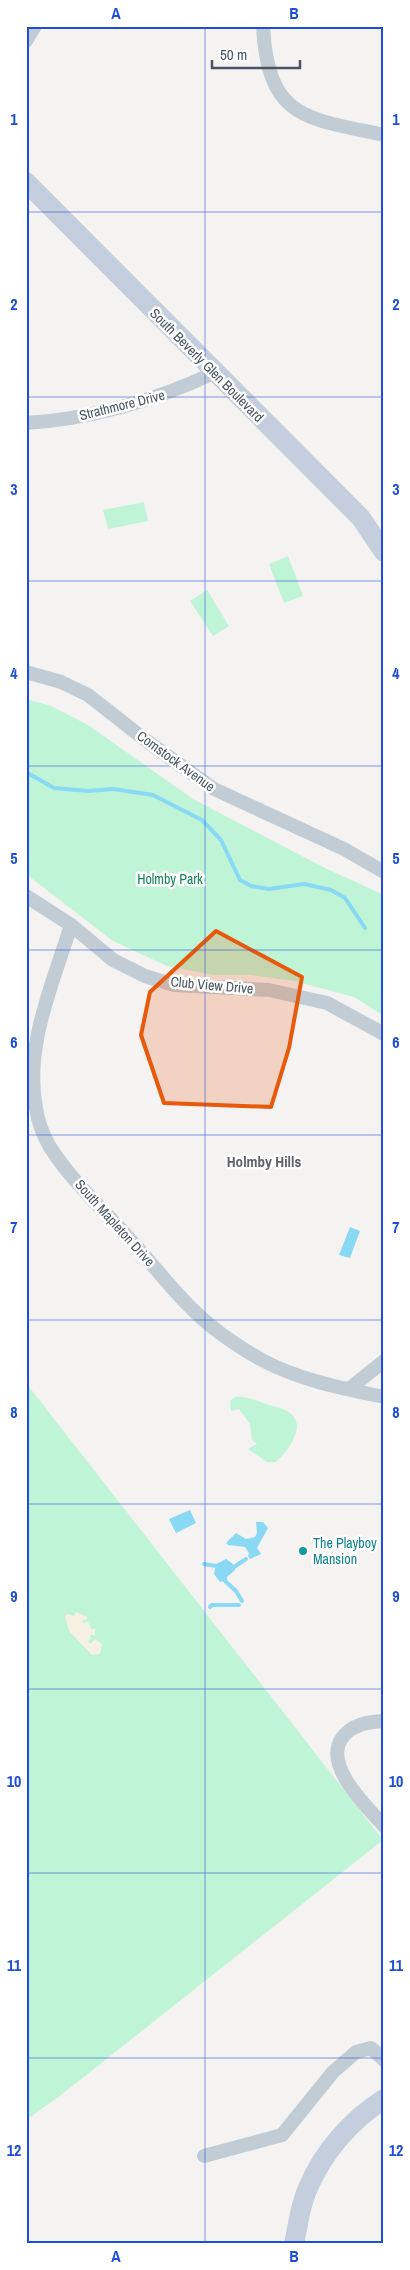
<svg xmlns="http://www.w3.org/2000/svg" width="410" height="2270" font-family="'Archivo Narrow',sans-serif">
  <style>
    .green { fill: #bff4d6 }
    .sand { fill: #f6f1e3 }
    .water { fill: #89d9f4 }
    .lines { fill: none; stroke-linecap: round; stroke-linejoin: round }
    .stream { stroke: #89d9f4; stroke-width: 4 }
    .street { stroke: #c2ccd5; stroke-width: 14 }
    .secondary { stroke: #c4cedc; stroke-width: 20 }
    .marked { fill: #e8590c; fill-opacity: 0.2; stroke: #e8590c; stroke-width: 4; stroke-linejoin: round }
    .grid { fill: none; stroke: #1d4ed8; stroke-width: 1; stroke-opacity: 0.55 }
    .culture-dot { fill: #0f9aa8; stroke: #fff; stroke-width: 2 }
    .labels { text-anchor: middle; stroke-width: 5; stroke-linejoin: round; paint-order: stroke }
    .street-label { font-size: 14px; fill: #485562; stroke: #fff }
    .park-label { font-size: 14px; fill: #108650; stroke: #fff }
    .culture-label { font-size: 14px; fill: #0d838f; stroke: #fff; text-anchor: start }
    .neighbourhood-label { font-size: 15px; font-weight: bold; fill: #5e6268; stroke: #fff }
    .neatline { fill: none; stroke: #1d4ed8; stroke-width: 2 }
    .grid-label { font-size: 16px; text-anchor: middle; font-weight: bold; fill: #1d4ed8 }
  </style>
  <rect width="100%" height="100%" fill="#f5f2f2"/>
  <g class="green">
    <path d="M 144,502 L 148,521 L 108,529 L 103,510 Z"/>
    <path d="M 288,556 L 303,596 L 284,603 L 269,564 Z"/>
    <path d="M 207,590 L 229,626 L 213,636 L 190,601 Z"/>
    <path d="M 26,699 L 51,706 L 88,725 L 193,799 L 325,868 L 384,895 L 384,1016 L 354,997 L 294,981 L 250,975 L 213,975 L 167,966 L 113,941 L 26,874 Z"/>
    <path d="M 26,1383 L 383,1840 L 61,2095 L 26,2120 Z"/>
    <path d="M 235,1397 C 247,1396 257,1401 269,1405 C 277,1407 288,1409 293,1416 C 305,1429 286,1453 276,1462 L 267,1462 L 248,1449 L 257,1444 L 252,1440 L 250,1424 L 239,1409 L 231,1411 L 230,1401 Z"/>
  </g>
  <path class="sand" d="M 76,1612 L 87,1617 L 87,1619 L 82,1621 L 83,1623 L 88,1622 L 92,1629 L 95,1629 L 95,1635 L 90,1635 L 91,1638 L 88,1641 L 90,1644 L 95,1639 L 102,1644 L 100,1654 L 92,1655 L 69,1631 L 65,1616 L 67,1614 L 74,1616 Z"/>
  <g class="water">
    <path d="M 350,1227 L 360,1231 L 350,1258 L 339,1255 Z"/>
    <path d="M 190,1510 L 196,1523 L 176,1533 L 169,1519 Z"/>
    <path d="M 256,1522 L 263,1522 L 268,1528 L 257,1548 L 261,1554 L 250,1559 L 248,1556 L 249,1553 L 245,1547 L 228,1545 L 226,1543 L 236,1533 L 246,1539 L 255,1537 L 257,1533 Z"/>
    <path d="M 226,1559 L 233,1564 L 235,1570 L 227,1577 L 227,1580 L 220,1582 L 214,1574 L 216,1564 Z"/>
  </g>
  <g class="lines">
    <g class="stream">
      <path d="M 26,772 L 54,788 L 88,791 L 113,789 L 153,795 L 202,820 L 221,840 L 240,880 L 251,886 L 269,889 L 304,884 L 331,890 L 345,898 L 365,928"/>
      <path d="M 204,1564 L 216,1566"/>
      <path d="M 234,1567 L 246,1559"/>
      <path d="M 225,1581 L 236,1591 L 242,1601"/>
      <path d="M 210,1607 L 212,1605 L 239,1605"/>
    </g>
    <g class="street">
      <path d="M 263,26 C 268,119 305,118 384,135"/>
      <path d="M 26,41 L 35,26"/>
      <path d="M 26,423 C 90,419 156,400 214,373"/>
      <path d="M 26,672 L 61,682 L 88,695 L 148,742 L 214,789 L 344,849 L 384,872"/>
      <path d="M 26,896 L 71,925 L 113,960 L 145,976 L 174,985 L 269,990 L 327,1003 L 384,1034"/>
      <path d="M 71,925 C 53,983 24,1047 36,1108 C 38,1122 43,1135 50,1147 C 70,1179 101,1207 126,1235 C 154,1265 180,1301 211,1326 C 227,1339 244,1350 262,1360 C 299,1380 342,1388 384,1397"/>
      <path d="M 349,1389 L 384,1361"/>
      <path d="M 384,1721 C 368,1722 352,1724 342,1738 C 323,1765 366,1806 384,1826"/>
      <path d="M 204,2156 L 282,2135 L 333,2072 L 356,2052 L 371,2048 L 384,2060"/>
    </g>
    <g class="secondary">
      <path d="M 26,182 L 361,518 L 384,552"/>
      <path d="M 294,2244 C 298,2226 300,2205 308,2188 C 323,2152 351,2120 384,2099"/>
    </g>
  </g>
  <path class="marked" d="M 216,931 L 302,977 L 289,1048 L 271,1107 L 164,1103 L 141,1035 L 150,992 Z"/>
  <path class="grid" d="M 205,26 L 205,2244M 26,212 L 384,212M 26,397 L 384,397M 26,581 L 384,581M 26,766 L 384,766M 26,950 L 384,950M 26,1135 L 384,1135M 26,1320 L 384,1320M 26,1504 L 384,1504M 26,1689 L 384,1689M 26,1873 L 384,1873M 26,2058 L 384,2058"/>
  <circle class="culture-dot" cx="303" cy="1551" r="5"/>
  <g class="labels">
    <g class="street-label">
      <text transform="translate(207 365) rotate(45)" y="5">South Beverly Glen Boulevard</text>
      <text transform="translate(122 405) rotate(-14)" y="5">Strathmore Drive</text>
      <text transform="translate(176 761) rotate(36)" y="5">Comstock Avenue</text>
      <text transform="translate(212 985) rotate(5)" y="5">Club View Drive</text>
      <text transform="translate(115 1223) rotate(48)" y="5">South Mapleton Drive</text>
    </g>
    <g class="park-label">
      <text x="170" y="884">Holmby Park</text>
    </g>
    <g class="culture-label">
      <text x="313" y="1548">The Playboy<tspan x="313" dy="16">Mansion</tspan></text>
    </g>
    <g class="neighbourhood-label">
      <text x="264" y="1167">Holmby Hills</text>
    </g>
  </g>
  <rect width="410" height="2270" fill="none" stroke="#ffffff" stroke-width="55"/>
  <path d="M212 60v8h88v-8" fill="none" stroke="#485562" stroke-width="2.5"/>
  <text x="220" y="60" font-size="15" fill="#485562" stroke="#ffffff" stroke-width="4" paint-order="stroke">50 m</text>
  <rect x="28" y="28" width="354" height="2214" class="neatline"/>
  <g class="grid-label">
    <text x="116" y="19">A</text>
    <text x="294" y="19">B</text>
    <text x="14" y="125">1</text>
    <text x="396" y="125">1</text>
    <text x="14" y="310">2</text>
    <text x="396" y="310">2</text>
    <text x="14" y="495">3</text>
    <text x="396" y="495">3</text>
    <text x="14" y="679">4</text>
    <text x="396" y="679">4</text>
    <text x="14" y="864">5</text>
    <text x="396" y="864">5</text>
    <text x="14" y="1048">6</text>
    <text x="396" y="1048">6</text>
    <text x="14" y="1233">7</text>
    <text x="396" y="1233">7</text>
    <text x="14" y="1418">8</text>
    <text x="396" y="1418">8</text>
    <text x="14" y="1602">9</text>
    <text x="396" y="1602">9</text>
    <text x="14" y="1787">10</text>
    <text x="396" y="1787">10</text>
    <text x="14" y="1971">11</text>
    <text x="396" y="1971">11</text>
    <text x="14" y="2156">12</text>
    <text x="396" y="2156">12</text>
    <text x="116" y="2262">A</text>
    <text x="294" y="2262">B</text>
  </g>
</svg>
